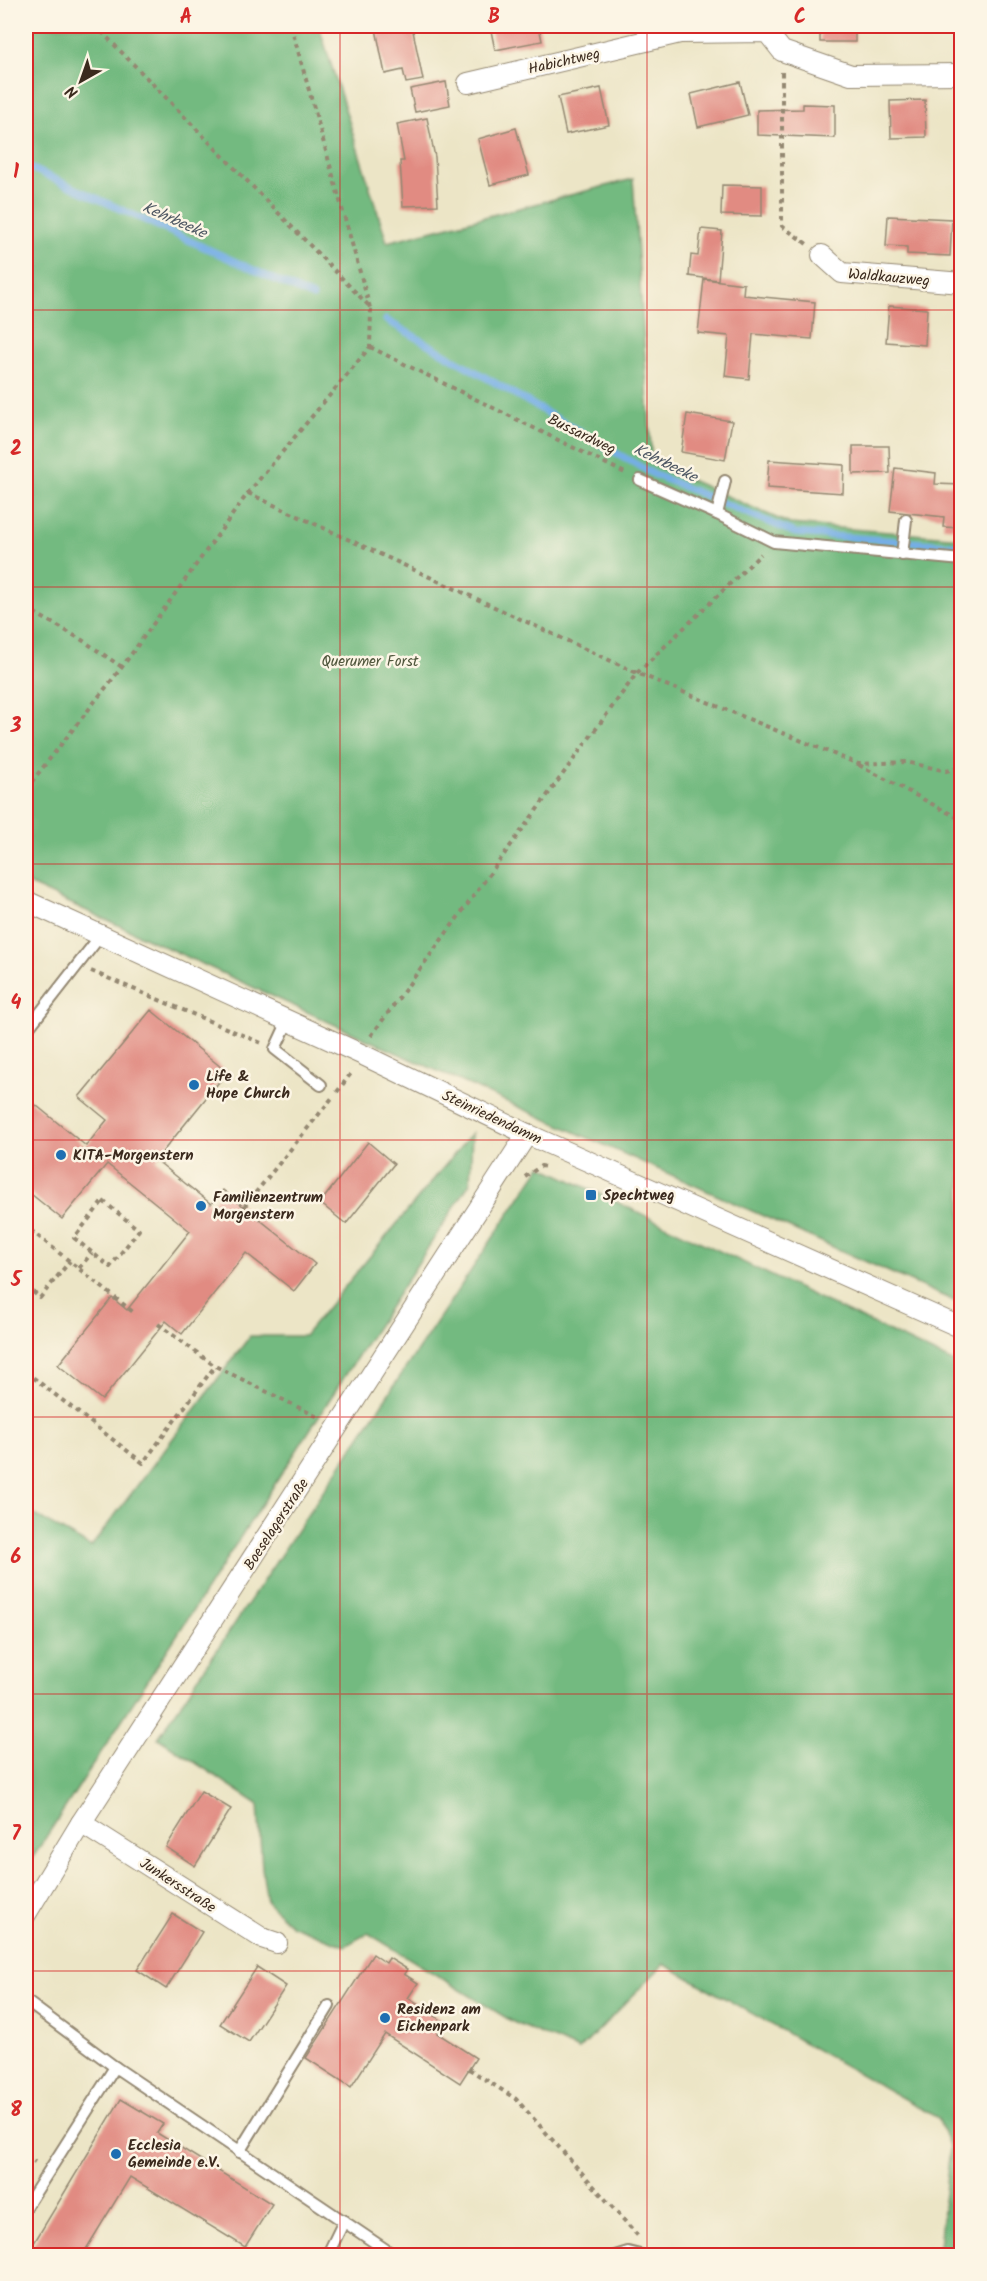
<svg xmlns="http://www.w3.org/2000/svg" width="987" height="2281" font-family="Kalam,sans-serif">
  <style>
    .forest { fill: #73ba80; stroke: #57724f; stroke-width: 1.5 }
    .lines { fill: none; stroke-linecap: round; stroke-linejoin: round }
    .stream { stroke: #75aee5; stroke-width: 7 }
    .building { fill: #e18b82 }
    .service-casing { stroke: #948872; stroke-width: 14 }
    .minor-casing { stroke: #948872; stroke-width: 22 }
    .path { stroke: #948872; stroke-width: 4; stroke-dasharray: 4.5 4.5; stroke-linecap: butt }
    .service { stroke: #fff; stroke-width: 10 }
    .minor { stroke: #fff; stroke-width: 20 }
    .grid { fill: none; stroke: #d62828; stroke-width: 1.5; stroke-opacity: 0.55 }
    .poi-dot { fill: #1f6fb2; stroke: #fcf5e5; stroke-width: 2 }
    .labels { text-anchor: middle; stroke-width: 5; stroke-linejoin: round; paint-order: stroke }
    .street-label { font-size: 15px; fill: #3b2a1e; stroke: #fcf5e5 }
    .park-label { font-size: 15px; fill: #50563c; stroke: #fcf5e5 }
    .poi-label { font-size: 15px; font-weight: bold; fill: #3b2a1e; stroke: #fcf5e5; text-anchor: start }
    .water-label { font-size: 16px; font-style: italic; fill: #4f5864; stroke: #fcf5e5 }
    .neatline { fill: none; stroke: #d62828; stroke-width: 2 }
    .grid-label { font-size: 20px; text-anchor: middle; font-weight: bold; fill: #d62828 }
  </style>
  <rect width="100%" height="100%" fill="#fcf5e5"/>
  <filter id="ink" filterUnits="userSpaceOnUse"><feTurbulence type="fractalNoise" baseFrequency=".0167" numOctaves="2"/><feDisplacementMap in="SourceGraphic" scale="12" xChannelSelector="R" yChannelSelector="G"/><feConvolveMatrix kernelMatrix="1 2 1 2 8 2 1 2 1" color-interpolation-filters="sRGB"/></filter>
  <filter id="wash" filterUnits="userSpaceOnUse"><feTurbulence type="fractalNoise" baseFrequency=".008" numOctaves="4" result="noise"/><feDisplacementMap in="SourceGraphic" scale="24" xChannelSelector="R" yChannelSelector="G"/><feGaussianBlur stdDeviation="1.35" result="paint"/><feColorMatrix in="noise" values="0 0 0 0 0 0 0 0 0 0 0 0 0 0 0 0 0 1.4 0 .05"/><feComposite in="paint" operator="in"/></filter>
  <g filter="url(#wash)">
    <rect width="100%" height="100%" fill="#ece5c6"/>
    <g class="forest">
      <path d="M 26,26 L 319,26 L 387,242 L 633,179 L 652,463 L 790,524 L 961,538 L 961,1304 L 368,1040 L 26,883 Z"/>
      <path d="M 472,1133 L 470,1183 L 26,1868 L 26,1510 L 91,1547 L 250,1336 L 304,1336 Z"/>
      <path d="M 541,1166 L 961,1366 L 961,2255 L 938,2255 L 950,2148 L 938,2118 L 664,1964 L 579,2050 L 513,2022 L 368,1933 L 345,1946 L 291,1925 L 267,1902 L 262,1868 L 258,1804 L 158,1738 Z"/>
    </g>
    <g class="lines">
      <g class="stream">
        <path d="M 26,166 L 313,297"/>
        <path d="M 386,320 L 653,474 L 795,533 L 962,546"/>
      </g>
    </g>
    <g id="blocks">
      <g class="building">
        <path d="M 396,26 L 412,26 L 423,80 L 406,83 L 403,70 L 385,74 L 376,29 Z"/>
        <path d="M 490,26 L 539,26 L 542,41 L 495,50 Z"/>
        <rect x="820" y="26" width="35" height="16"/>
        <path d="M 446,82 L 450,105 L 415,112 L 410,89 Z"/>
        <path d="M 740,82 L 748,115 L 698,127 L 691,94 Z"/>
        <path d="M 601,88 L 609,125 L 566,134 L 558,97 Z"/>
        <path d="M 925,100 L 926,137 L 891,138 L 890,101 Z"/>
        <path d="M 803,104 L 835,105 L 835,138 L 757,135 L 757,110 L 803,109 Z"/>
        <path d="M 427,118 L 435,157 L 438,205 L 403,206 L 400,161 L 404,161 L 397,124 Z"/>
        <path d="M 516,128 L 529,175 L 490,185 L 478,139 Z"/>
        <path d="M 722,185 L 762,186 L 762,216 L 721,215 Z"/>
        <path d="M 888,216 L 952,219 L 950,256 L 907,254 L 907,247 L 886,246 Z"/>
        <path d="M 701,229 L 722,231 L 718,280 L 689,276 L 691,255 L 698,256 Z"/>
        <path d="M 704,279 L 744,284 L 743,295 L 815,302 L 812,339 L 753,334 L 749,379 L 725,376 L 729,336 L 698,333 Z"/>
        <path d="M 889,306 L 927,309 L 925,345 L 886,342 Z"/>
        <path d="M 687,414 L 732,421 L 725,460 L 681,452 Z"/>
        <path d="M 853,446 L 889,446 L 890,473 L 853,474 Z"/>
        <path d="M 769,460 L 844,465 L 843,493 L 767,488 Z"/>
        <path d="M 895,468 L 936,473 L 935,484 L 962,485 L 962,528 L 943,527 L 944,517 L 890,511 Z"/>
        <path d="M 151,1010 L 227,1072 L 156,1160 L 211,1204 L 223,1190 L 315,1264 L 294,1291 L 246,1253 L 182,1334 L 166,1321 L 102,1400 L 58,1365 L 112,1298 L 127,1310 L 190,1231 L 107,1164 L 62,1219 L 26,1190 L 26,1097 L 86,1146 L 107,1120 L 79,1097 Z"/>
        <path d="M 368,1142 L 394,1164 L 346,1224 L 320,1203 Z"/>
        <path d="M 201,1791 L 231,1809 L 195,1866 L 166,1847 Z"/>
        <path d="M 173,1914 L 202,1932 L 166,1989 L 137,1970 Z"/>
        <path d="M 373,1954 L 386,1963 L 389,1958 L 407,1969 L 404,1974 L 418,1983 L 408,1998 L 444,2022 L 437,2033 L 476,2058 L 460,2083 L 385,2034 L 351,2087 L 306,2058 Z"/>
        <path d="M 257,1967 L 286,1986 L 249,2042 L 220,2024 Z"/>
        <path d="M 121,2099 L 163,2124 L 157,2133 L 272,2204 L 245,2247 L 130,2177 L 82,2256 L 26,2256 Z"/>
      </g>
    </g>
  </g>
  <g filter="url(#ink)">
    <use href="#blocks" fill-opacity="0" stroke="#948872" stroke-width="1.5"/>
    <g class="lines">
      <g class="service-casing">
        <g id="service">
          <path d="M 640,480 L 717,514 L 774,542 L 962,560"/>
          <path d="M 717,514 L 725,481"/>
          <path d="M 902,555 L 906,520"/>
          <path d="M 288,1021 L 275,1049 L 321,1085"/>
          <path d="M 26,1031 L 101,935"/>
          <path d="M 26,2001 L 115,2067 L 395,2256"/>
          <path d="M 239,2152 L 329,2006"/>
          <path d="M 26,2207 L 115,2067"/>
          <path d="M 327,2256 L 344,2221"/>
          <path d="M 615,2256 L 628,2252 L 644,2256"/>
        </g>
      </g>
      <g class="minor-casing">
        <g id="minor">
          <path d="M 468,83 L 680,33 L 767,32 L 782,51 L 851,75 L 962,74"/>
          <path d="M 822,255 L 842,273 L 962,283"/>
          <path d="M 26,901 L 361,1054 L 527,1134 L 962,1328"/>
          <path d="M 81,1823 L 262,1938 L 277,1943"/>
          <path d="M 26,1914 L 81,1823 L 527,1134"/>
        </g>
      </g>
      <g class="path">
        <path d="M 291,26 L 370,308"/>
        <path d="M 101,29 L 124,26"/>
        <path d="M 782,72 L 782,226 L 807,244"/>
        <path d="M 370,347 L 627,474"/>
        <path d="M 248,493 L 637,673 L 858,764 L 906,762 L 946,771 L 962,767"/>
        <path d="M 26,608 L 82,640 L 122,667"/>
        <path d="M 859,765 L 962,820"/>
        <path d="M 26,789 L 122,667 L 248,493 L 370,347 L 371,308 L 96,26"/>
        <path d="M 91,971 L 261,1043"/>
        <path d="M 371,1036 L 637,673 L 761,554"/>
        <path d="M 337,1092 L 352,1072"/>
        <path d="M 525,1177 L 541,1166 L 547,1167"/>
        <path d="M 103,1201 L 139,1230 L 110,1267 L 74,1238 Z"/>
        <path d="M 244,1207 L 332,1098"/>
        <path d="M 26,1242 L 33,1232 L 133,1312"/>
        <path d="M 79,1268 L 92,1253"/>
        <path d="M 26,1286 L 40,1298 L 70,1261"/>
        <path d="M 158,1324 L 215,1366 L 320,1418"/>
        <path d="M 26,1372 L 143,1463 L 215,1366"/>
        <path d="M 469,2069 L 516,2099 L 639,2237"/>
        <path d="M 26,2156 L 35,2162"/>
      </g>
      <use href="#service" class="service"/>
      <use href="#minor" class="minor"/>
    </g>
  </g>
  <path class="grid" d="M 340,26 L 340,2256M 647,26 L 647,2256M 26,310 L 962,310M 26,587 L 962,587M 26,864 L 962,864M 26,1140 L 962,1140M 26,1417 L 962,1417M 26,1694 L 962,1694M 26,1971 L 962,1971"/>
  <g class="poi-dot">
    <circle cx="194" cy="1085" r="6"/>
    <circle cx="61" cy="1155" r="6"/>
    <rect x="585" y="1189" width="12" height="12" rx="3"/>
    <circle cx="201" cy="1206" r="6"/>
    <circle cx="385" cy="2018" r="6"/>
    <circle cx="116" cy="2154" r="6"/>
  </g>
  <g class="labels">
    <g class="street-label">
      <text transform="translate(564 61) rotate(-13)" y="5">Habichtweg</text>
      <text transform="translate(889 277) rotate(5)" y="5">Waldkauzweg</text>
      <text transform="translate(582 434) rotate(26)" y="5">Bussardweg</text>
      <text transform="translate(492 1117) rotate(25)" y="5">Steinriedendamm</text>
      <text transform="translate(276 1524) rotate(-57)" y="5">Boeselagerstraße</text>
      <text transform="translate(178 1885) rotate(33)" y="5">Junkersstraße</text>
    </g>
    <g class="park-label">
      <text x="370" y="666">Querumer Forst</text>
    </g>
    <g class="poi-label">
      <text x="206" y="1081">Life &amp;<tspan x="206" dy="17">Hope Church</tspan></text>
      <text x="73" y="1160">KITA-Morgenstern</text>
      <text x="603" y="1200">Spechtweg</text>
      <text x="213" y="1202">Familienzentrum<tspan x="213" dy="17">Morgenstern</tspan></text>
      <text x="397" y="2014">Residenz am<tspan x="397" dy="17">Eichenpark</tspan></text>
      <text x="128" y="2150">Ecclesia<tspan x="128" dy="17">Gemeinde e.V.</tspan></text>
    </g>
    <g class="water-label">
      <text transform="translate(175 219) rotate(24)" y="6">Kehrbeeke</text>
      <text transform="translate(666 462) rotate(26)" y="6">Kehrbeeke</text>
    </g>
  </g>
  <rect width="987" height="2281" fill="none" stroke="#fcf5e5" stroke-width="66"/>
  <g transform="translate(81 81) rotate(220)" stroke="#fcf5e5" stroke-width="4.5" paint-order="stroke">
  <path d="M0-4.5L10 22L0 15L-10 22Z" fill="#3b2a1e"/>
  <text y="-9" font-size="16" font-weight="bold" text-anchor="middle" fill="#3b2a1e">N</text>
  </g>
  <rect x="33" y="33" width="921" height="2215" class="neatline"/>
  <g class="grid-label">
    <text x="186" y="23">A</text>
    <text x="494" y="23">B</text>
    <text x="800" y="23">C</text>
    <text x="16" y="178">1</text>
    <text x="16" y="455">2</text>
    <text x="16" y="732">3</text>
    <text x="16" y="1009">4</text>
    <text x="16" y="1286">5</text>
    <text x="16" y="1563">6</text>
    <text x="16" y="1840">7</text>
    <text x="16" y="2116">8</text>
  </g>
</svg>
